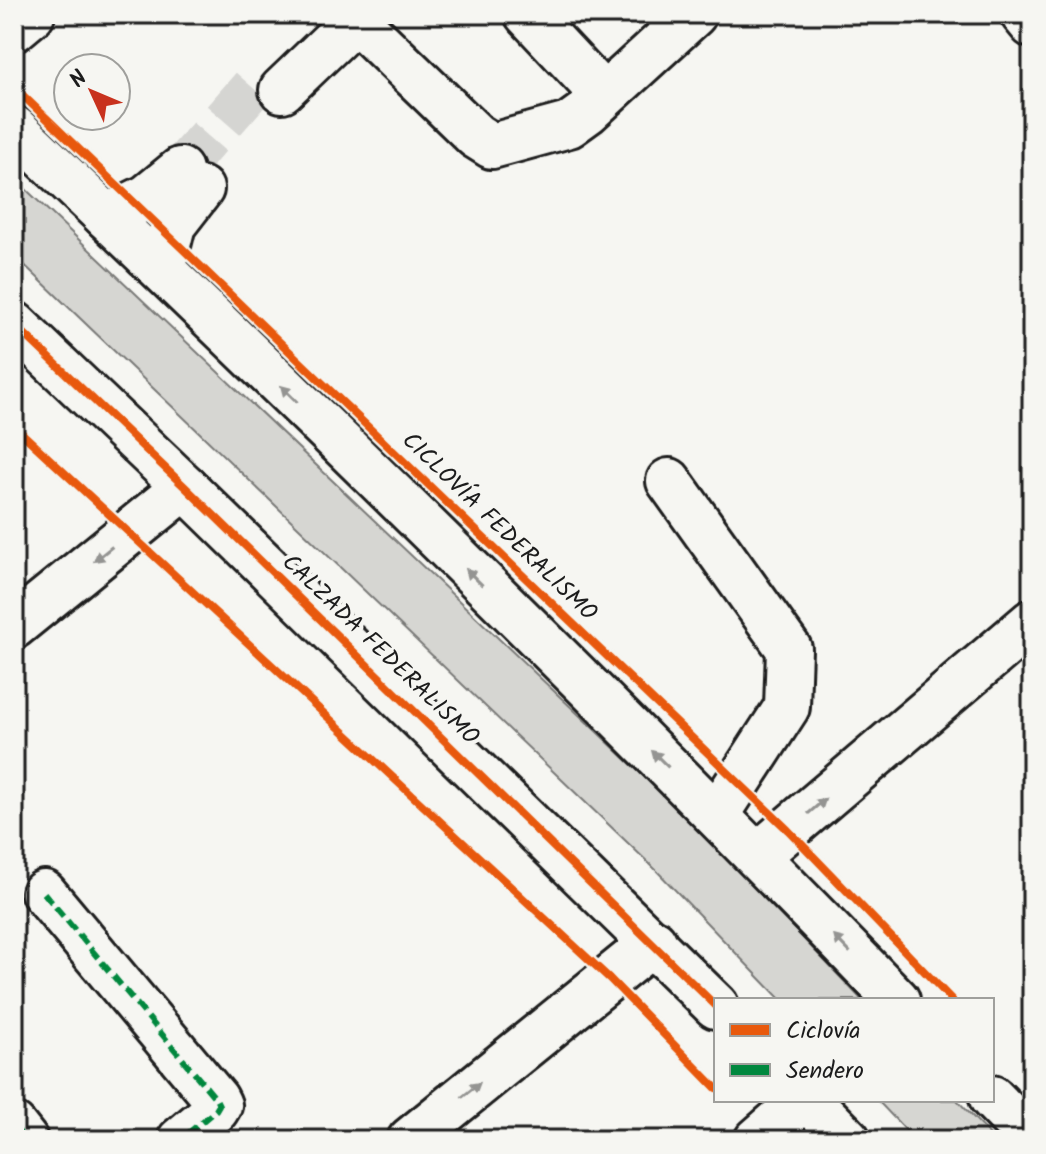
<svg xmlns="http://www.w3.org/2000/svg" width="1046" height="1154" font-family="Kalam,sans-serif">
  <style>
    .green { fill: #d6d6d2; stroke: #797977; stroke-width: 2 }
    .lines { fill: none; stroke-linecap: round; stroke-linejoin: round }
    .minor-tunnel { stroke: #d5d5d2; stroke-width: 44; stroke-dasharray: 44 22; stroke-linecap: butt }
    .minor-casing { stroke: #1c1c1c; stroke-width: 50 }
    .major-casing { stroke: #1c1c1c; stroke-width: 50 }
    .minor { stroke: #f6f6f2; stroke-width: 44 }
    .major { stroke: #f6f6f2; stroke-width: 44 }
    .quiet { stroke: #00873e; stroke-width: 6; stroke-dasharray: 12 6; stroke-linecap: butt }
    .cycleway-casing { stroke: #f6f6f2; stroke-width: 13 }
    .cycleway { stroke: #e8590c; stroke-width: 8 }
    .oneway { fill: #949492 }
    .labels { text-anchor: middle; stroke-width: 8; stroke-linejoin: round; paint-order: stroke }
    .street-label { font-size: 24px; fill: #1c1c1c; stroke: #f6f6f2 }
  </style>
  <rect width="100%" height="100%" fill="#f6f6f2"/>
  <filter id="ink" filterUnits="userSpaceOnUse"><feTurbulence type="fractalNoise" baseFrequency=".0125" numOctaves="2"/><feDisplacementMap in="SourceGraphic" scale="16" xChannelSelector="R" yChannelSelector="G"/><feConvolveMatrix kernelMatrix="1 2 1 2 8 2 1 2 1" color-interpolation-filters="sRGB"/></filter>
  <g filter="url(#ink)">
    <g class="green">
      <path d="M 14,178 L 697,827 L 862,1000 L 781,1000 L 654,868 L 14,255 Z"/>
      <path d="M 877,1100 L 957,1100 L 995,1140 L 915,1140 Z"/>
    </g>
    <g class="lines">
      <path class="minor-tunnel" d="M 180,170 L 264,74"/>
      <g class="minor-casing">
        <g id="minor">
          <path d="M 350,14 L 476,136 L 492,146 L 569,125 L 587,112 L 694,14"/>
          <path d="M 527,14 L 603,95"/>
          <path d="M 1023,14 L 1032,25"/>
          <path d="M 14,29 L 32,14"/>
          <path d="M 282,90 L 355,20"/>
          <path d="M 107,217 L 147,197 L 180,170"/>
          <path d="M 162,269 L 173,225 L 201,189"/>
          <path d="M 669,481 L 789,649 L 787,707 L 717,815"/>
          <path d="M 14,626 L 185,487"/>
          <path d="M 757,856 L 1032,622"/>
          <path d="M 44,893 L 216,1099 L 219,1105 L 216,1110 L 180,1140"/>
          <path d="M 14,1126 L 25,1140"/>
          <path d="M 410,1140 L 654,942"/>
          <path d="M 757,1140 L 803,1100"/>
        </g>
      </g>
      <g class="major-casing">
        <g id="major">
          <path d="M 14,128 C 313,413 609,703 897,1000"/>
          <path d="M 14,324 L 185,487 L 716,1006"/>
          <path d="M 992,1098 L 1032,1139"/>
          <path d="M 809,1100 L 848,1140"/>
        </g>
      </g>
      <use href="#minor" class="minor"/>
      <use href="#major" class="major"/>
      <g class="quiet">
        <path d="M 44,893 L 216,1099 L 219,1105 L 216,1110 L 180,1140"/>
        <path d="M 14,1126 L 25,1140"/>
      </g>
      <g class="cycleway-casing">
        <g id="cycleway">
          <path d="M 14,87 L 788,830 L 952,1000"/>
          <path d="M 14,324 L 185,487 L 716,1006"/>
          <path d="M 14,426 L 609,978 L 716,1088"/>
        </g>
      </g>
      <use href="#cycleway" class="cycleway"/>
    </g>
    <defs><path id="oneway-solid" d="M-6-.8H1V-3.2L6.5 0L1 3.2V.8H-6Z" transform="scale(2)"/></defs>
    <g class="oneway">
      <use href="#oneway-solid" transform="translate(289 394) rotate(-135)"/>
      <use href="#oneway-solid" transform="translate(103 554) rotate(141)"/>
      <use href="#oneway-solid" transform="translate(474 577) rotate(-135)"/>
      <use href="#oneway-solid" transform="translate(660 759) rotate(-135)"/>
      <use href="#oneway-solid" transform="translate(817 806) rotate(-41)"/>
      <use href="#oneway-solid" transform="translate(842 944) rotate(-134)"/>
      <use href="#oneway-solid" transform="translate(471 1090) rotate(-39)"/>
    </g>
  </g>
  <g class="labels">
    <g class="street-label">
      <text transform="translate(500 526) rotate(44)" y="8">CICLOVÍA FEDERALISMO</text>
      <text transform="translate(381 649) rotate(44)" y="8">CALZADA FEDERALISMO</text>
    </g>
  </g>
  <rect width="1046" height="1154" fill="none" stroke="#f6f6f2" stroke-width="48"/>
  <rect x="24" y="24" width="998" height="1106" fill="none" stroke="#1c1c1c" stroke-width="3" filter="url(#ink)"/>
  <rect x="714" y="998" width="280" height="104" fill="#f6f6f2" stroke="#9f9f9c" stroke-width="2"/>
  <rect x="730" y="1024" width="40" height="12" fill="#e8590c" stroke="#9f9f9c" stroke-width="2"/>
  <text x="786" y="1038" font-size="24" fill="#1c1c1c">Ciclovía</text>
  <rect x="730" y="1064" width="40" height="12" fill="#00873e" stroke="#9f9f9c" stroke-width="2"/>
  <text x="786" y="1078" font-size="24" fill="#1c1c1c">Sendero</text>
  <g transform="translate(92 92) rotate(314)"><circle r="38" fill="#f6f6f2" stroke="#9f9f9c" stroke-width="2"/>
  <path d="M0-6L14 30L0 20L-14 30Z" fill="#c8321e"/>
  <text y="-12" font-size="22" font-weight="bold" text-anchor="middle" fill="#1c1c1c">N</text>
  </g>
</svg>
